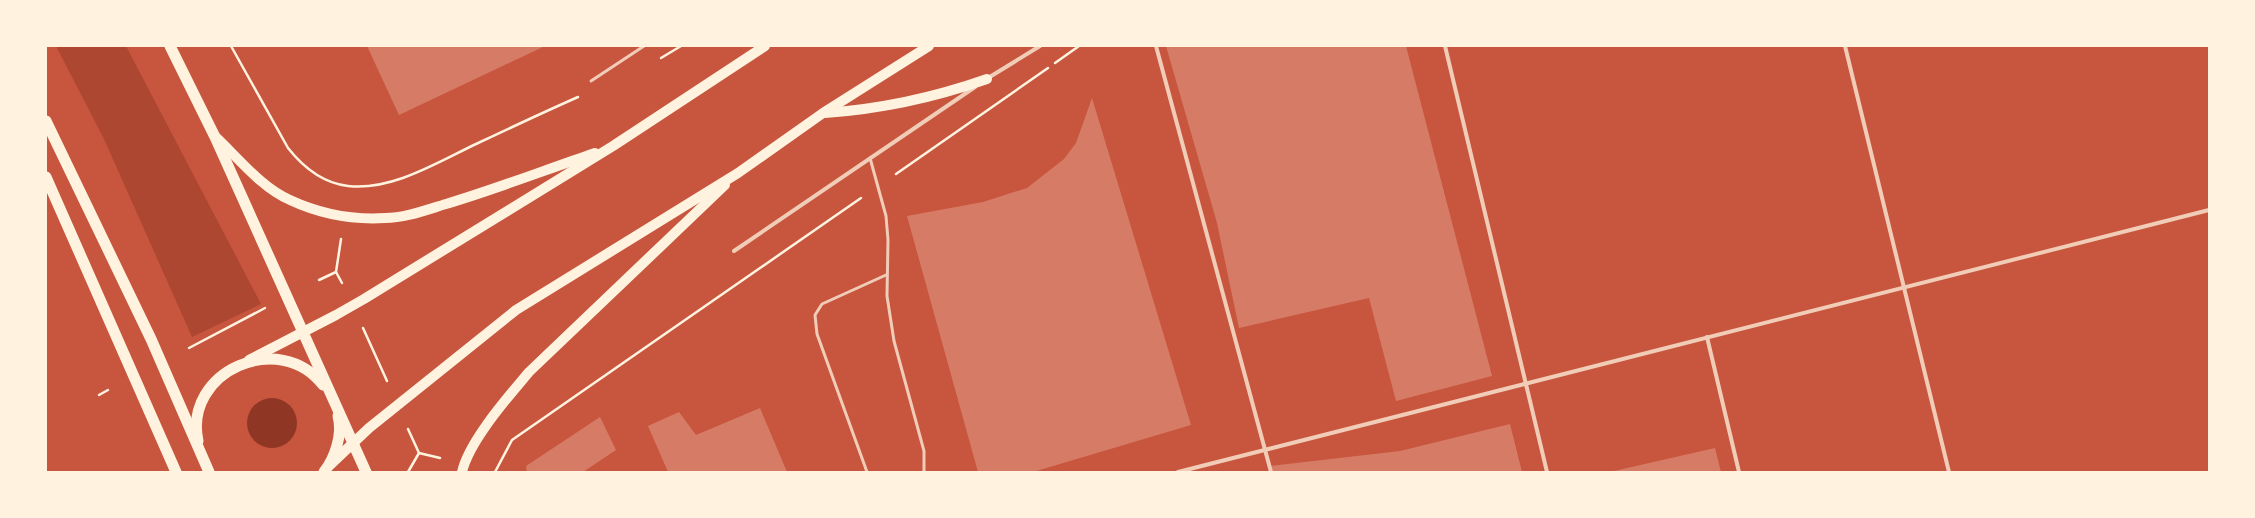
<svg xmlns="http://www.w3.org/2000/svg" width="2255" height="518" font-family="Manrope,sans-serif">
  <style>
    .green { fill: #ae4732 }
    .water { fill: #8f3625 }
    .building { fill: #d67c66 }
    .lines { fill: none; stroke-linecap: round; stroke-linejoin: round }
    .path { stroke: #fff3e0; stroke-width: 2.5 }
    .service { stroke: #f1ccb7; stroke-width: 3 }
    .minor { stroke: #f1ccb7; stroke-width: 4 }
    .primary { stroke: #fff3e0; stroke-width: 10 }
    .trunk { stroke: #fff3e0; stroke-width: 11 }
  </style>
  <rect width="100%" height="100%" fill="#c8553d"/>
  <path class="green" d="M 56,46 L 126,46 L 261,304 L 192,337 L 104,139 Z"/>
  <circle class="water" cx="272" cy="423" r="25"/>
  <g class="building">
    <path d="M 367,46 L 545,46 L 399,115 Z"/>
    <path d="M 1166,46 L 1406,46 L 1492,376 L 1396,401 L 1369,298 L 1239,328 L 1217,223 Z"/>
    <path d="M 1092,98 L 1191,425 L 1033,472 L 978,472 L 907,216 L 983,202 L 1027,188 L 1064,159 L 1076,143 Z"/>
    <path d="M 760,408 L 787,472 L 668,472 L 648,426 L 679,412 L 696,435 Z"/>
    <path d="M 600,417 L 616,450 L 583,472 L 527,472 L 526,466 Z"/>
    <path d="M 1510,424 L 1522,472 L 1273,472 L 1270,466 L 1400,451 Z"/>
    <path d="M 1715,448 L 1721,472 L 1614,472 L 1614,471 Z"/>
  </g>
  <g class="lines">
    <g class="path">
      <path d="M 231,46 L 288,148 C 303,167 322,183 348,186 C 392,191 438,162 476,144 C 510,128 544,112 578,97"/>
      <path d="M 661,58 L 681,46"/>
      <path d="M 1055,63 L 1079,46"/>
      <path d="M 896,174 L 1048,68"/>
      <path d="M 341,239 L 336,272 L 342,283"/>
      <path d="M 319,280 L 336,272"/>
      <path d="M 363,328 L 387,381"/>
      <path d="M 189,348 L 265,308"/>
      <path d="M 99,395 L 108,390"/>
      <path d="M 408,429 L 419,453 L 440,458"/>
      <path d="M 408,472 L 419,453"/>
      <path d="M 495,472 L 512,440 L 861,198"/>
    </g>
    <g class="service">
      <path d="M 591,81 L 644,46"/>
      <path d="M 870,158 L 886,216 L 888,240 L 887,296 L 894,341 L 924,451 L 924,472"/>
      <path d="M 867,472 L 817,334 L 815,315 L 822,304 L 886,275"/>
    </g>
    <g class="minor">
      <path d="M 1156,46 L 1271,472"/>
      <path d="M 1445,46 L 1547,472"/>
      <path d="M 1845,46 L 1949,472"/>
      <path d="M 988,78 L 1040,46"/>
      <path d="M 734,251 L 975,87"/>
      <path d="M 1707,337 L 1739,472"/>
      <path d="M 1178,472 L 2209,210"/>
    </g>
    <g class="primary">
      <path d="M 825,113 C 882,109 933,98 987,79"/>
      <path d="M 217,138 C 239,159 262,188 290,200 C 320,214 352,220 385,218 C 405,218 426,210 446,204 C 496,189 545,170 595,153"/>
      <path d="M 249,360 L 336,315 L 364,299 L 613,146 L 765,46"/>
      <path d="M 330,465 L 369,428 L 516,310 L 738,173 L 823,113 L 929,46"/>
      <path d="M 462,472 C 469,441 508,397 529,372 L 725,185"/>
    </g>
    <g class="trunk">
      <path d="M 170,46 L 215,137 L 366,472"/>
      <path d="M 46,121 L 151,339 L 209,472"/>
      <path d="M 46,177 L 176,472"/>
      <path d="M 198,441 C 183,371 280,329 323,385"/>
      <path d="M 324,472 C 335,458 343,434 338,416"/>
    </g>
  </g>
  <rect width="2255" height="518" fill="none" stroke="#fff3e0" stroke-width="94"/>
</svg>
